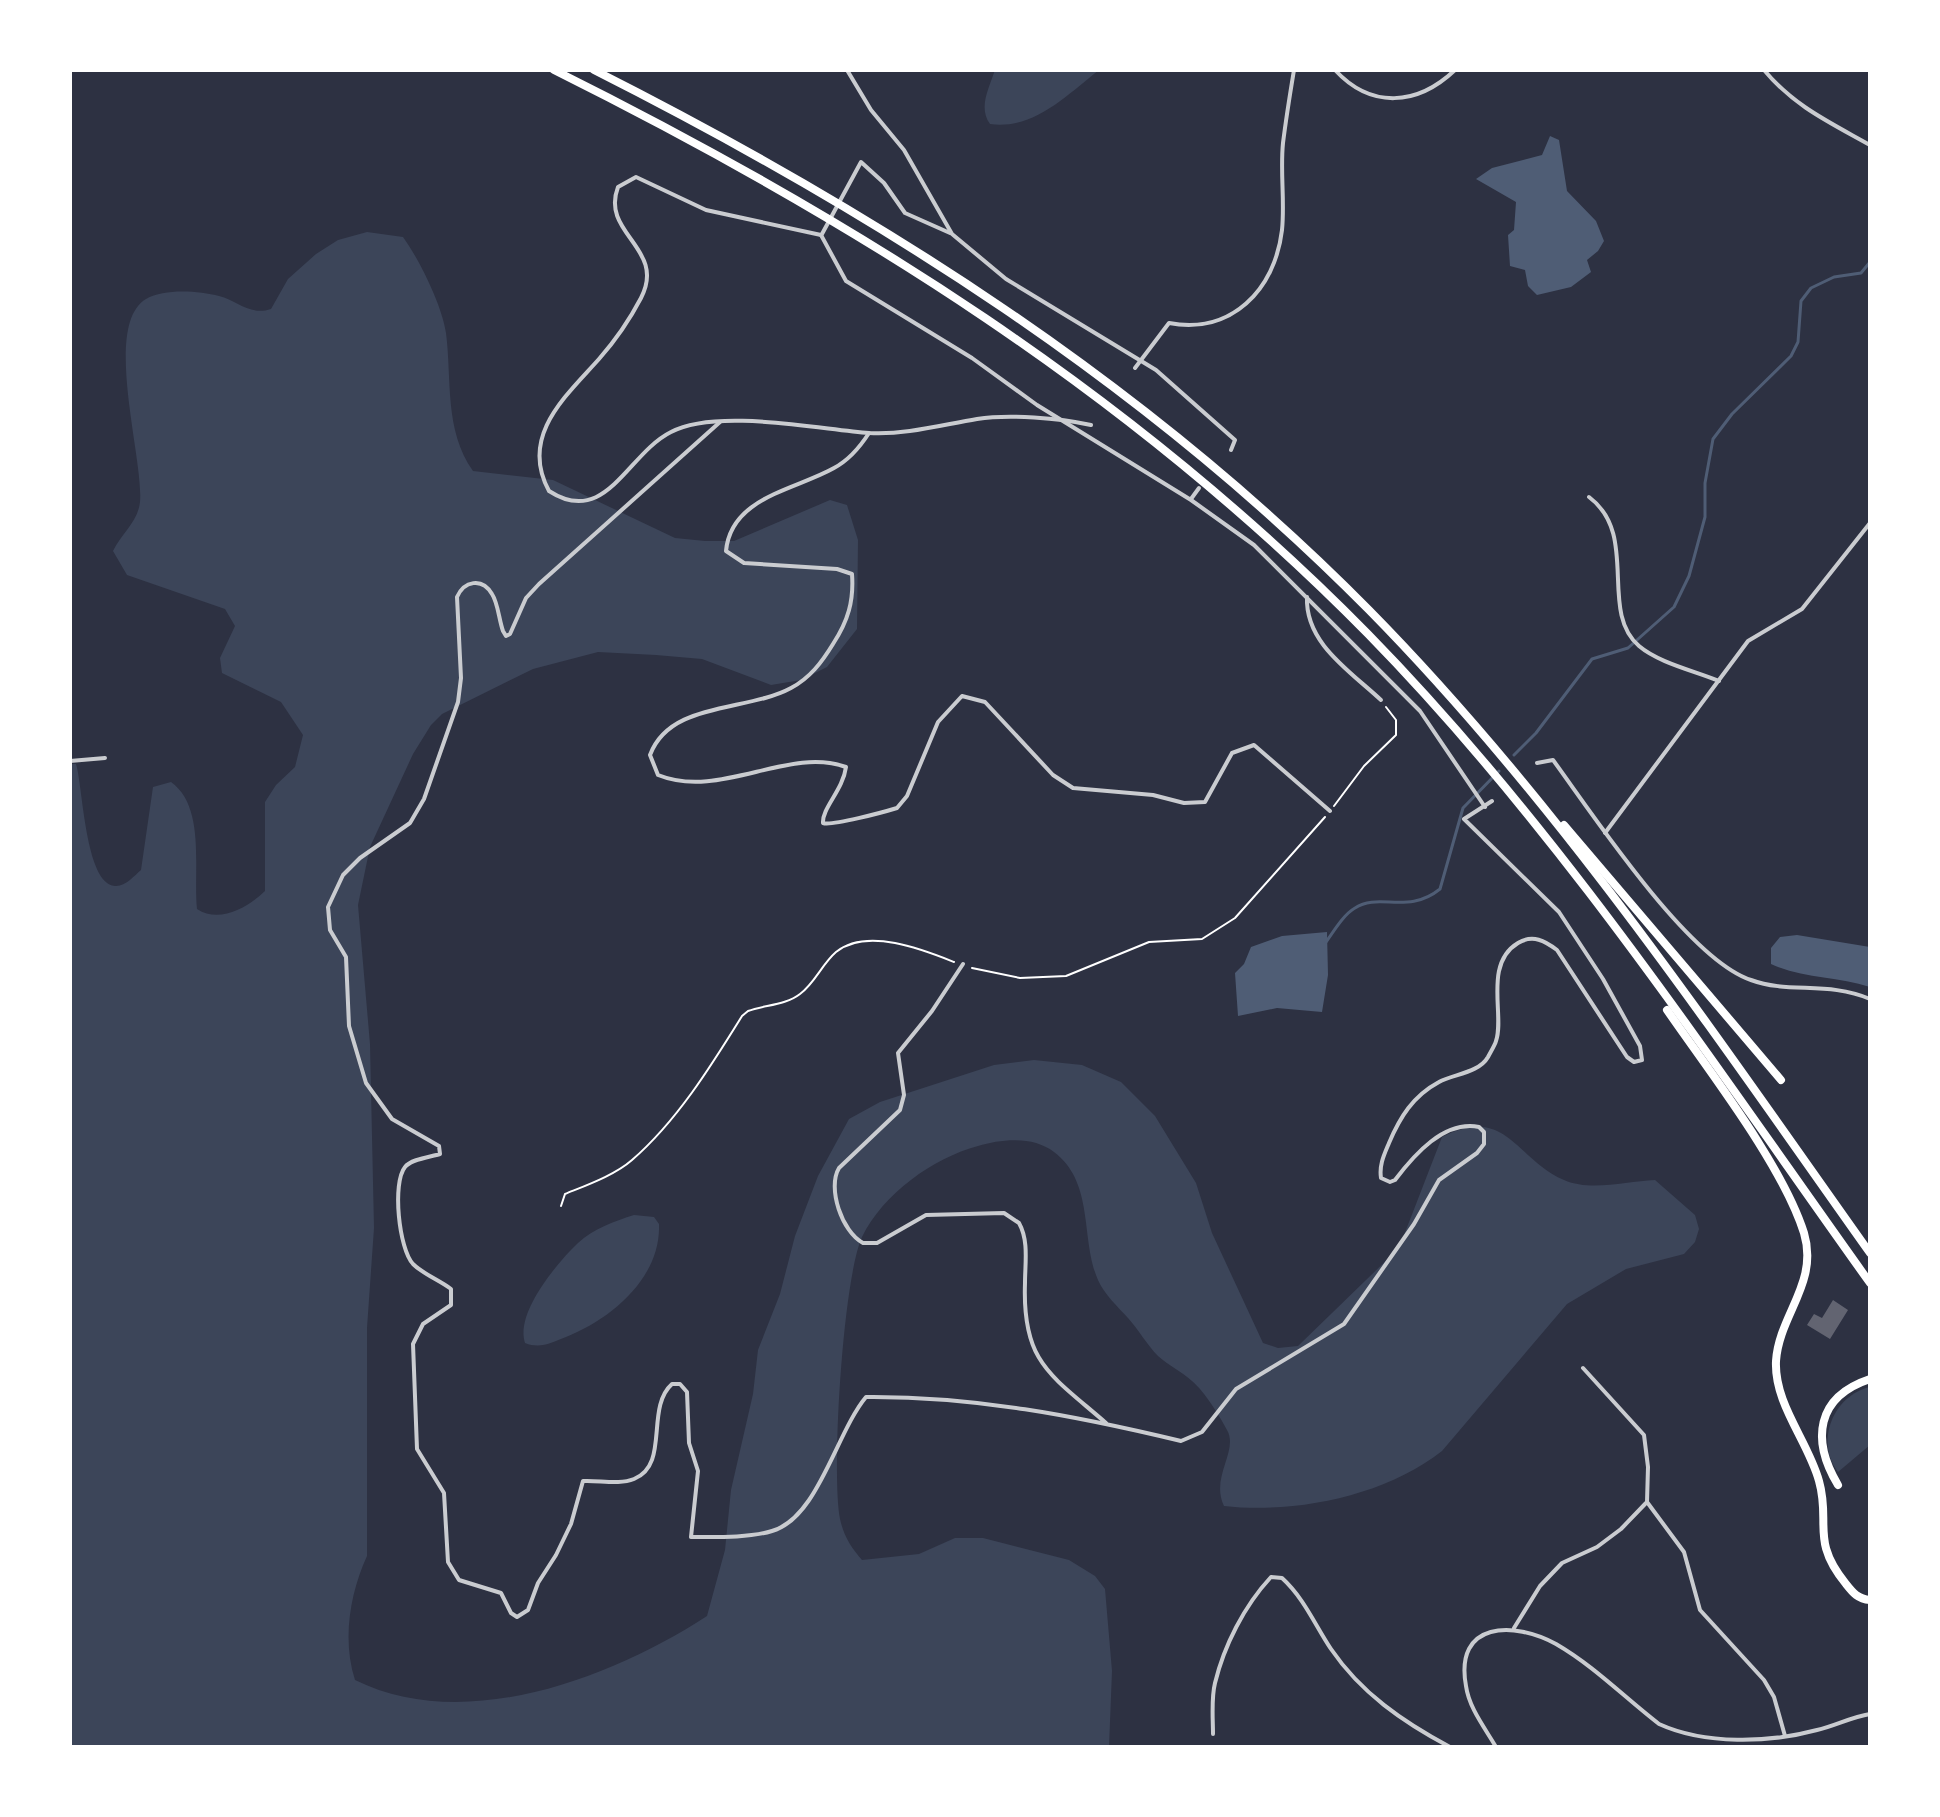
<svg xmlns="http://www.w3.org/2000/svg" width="1940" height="1817" font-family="Montserrat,sans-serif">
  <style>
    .green { fill: #3c4559 }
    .water { fill: #4f5d75 }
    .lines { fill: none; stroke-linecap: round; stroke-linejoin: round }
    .stream { stroke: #4f5d75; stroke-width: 3 }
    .building { fill: #626471 }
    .path { stroke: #fff; stroke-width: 2 }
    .minor { stroke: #caccd0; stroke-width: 4 }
    .motorway { stroke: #fff; stroke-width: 8 }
  </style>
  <rect width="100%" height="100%" fill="#2d3142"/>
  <g class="green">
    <path d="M 995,70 L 1099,70 C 1067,95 1034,130 990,124 C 978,108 989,88 995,70 Z"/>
    <path d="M 367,232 L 403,237 C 419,259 442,305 446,333 C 452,380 444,430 473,471 L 553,480 L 675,538 L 705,541 L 734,541 L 830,500 L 847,505 L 858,540 L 857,629 L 827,667 L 801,680 L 771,685 L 702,659 L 656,655 L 598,652 L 533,669 L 442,714 L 431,725 L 413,754 L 370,847 L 358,905 L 370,1044 L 374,1228 L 367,1328 L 367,1556 C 350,1593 342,1640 355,1680 C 464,1734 610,1679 707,1616 L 725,1550 L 731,1490 L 753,1394 L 758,1350 L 780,1294 L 795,1236 L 818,1176 L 849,1119 L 880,1102 L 994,1065 L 1034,1060 L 1082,1065 L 1121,1082 L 1155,1116 L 1196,1183 L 1212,1233 L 1263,1343 L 1278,1348 L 1298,1346 L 1399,1248 L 1442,1137 C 1507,1104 1515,1159 1564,1180 C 1591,1192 1627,1181 1655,1180 L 1695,1215 L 1699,1229 L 1695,1242 L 1684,1254 L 1626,1269 L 1567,1304 L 1442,1451 C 1385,1496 1295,1514 1224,1506 C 1210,1477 1239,1451 1227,1430 C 1219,1415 1205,1392 1192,1381 C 1182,1372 1168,1365 1158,1356 C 1147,1345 1139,1330 1128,1318 C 1118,1307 1104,1294 1098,1280 C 1080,1239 1095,1183 1054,1152 C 1033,1136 1002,1139 978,1146 C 933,1158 883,1194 862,1237 C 843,1279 831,1472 840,1519 C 844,1537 851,1547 862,1560 L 919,1554 L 955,1538 L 983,1538 L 1069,1560 L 1095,1576 L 1105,1589 L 1112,1671 L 1109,1747 L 70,1747 L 70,764 L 76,764 C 83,786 85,884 115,886 C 125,887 134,876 141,870 L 153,787 L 171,782 C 206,807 193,870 197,909 C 220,924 248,907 265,891 L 265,802 L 276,785 L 295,767 L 303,735 L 281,702 L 222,673 L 220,658 L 235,626 L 225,609 L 127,575 L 113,551 C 121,534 138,522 140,502 C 144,459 102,325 146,299 C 165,288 199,291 219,296 C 238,301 250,316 271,309 L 288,279 L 316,254 L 338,240 Z"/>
    <path d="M 634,1215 L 654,1217 L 659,1224 C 661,1278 611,1319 566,1337 C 551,1343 540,1349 525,1343 C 515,1313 557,1263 578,1243 C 593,1229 615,1221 634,1215 Z"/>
    <path d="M 1870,1387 L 1870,1445 L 1838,1472 C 1814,1441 1834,1395 1870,1387 Z"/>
  </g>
  <g class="water">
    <path d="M 1550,136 L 1559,140 L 1567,191 L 1596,221 L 1604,241 L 1598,251 L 1587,260 L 1591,272 L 1571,287 L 1537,295 L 1528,286 L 1525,270 L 1510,266 L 1508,235 L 1514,230 L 1516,202 L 1476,179 L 1492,168 L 1542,155 Z"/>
    <path d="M 1327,932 L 1328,975 L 1322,1012 L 1277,1008 L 1238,1016 L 1235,973 L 1244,964 L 1251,947 L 1282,936 Z"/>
    <path d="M 1797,935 L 1870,947 L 1870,987 C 1837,976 1803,979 1771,964 L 1771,948 L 1780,937 Z"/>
  </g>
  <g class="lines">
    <g class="stream">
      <path d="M 1514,755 L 1536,733 L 1592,659 L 1628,648 L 1674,607 L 1689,576 L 1705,517 L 1705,483 L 1713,439 L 1732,414 L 1791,356 L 1798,342 L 1801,301 L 1811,288 L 1834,277 L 1861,273 L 1870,262"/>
      <path d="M 1326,942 C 1334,931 1343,915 1355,908 C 1379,892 1408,915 1440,889 L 1463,808 L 1499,771"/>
    </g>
  </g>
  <path class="building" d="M 1833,1300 L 1848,1310 L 1830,1339 L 1807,1325 L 1814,1314 L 1822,1318 Z"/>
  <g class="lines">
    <g class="path">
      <path d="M 1334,806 L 1364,766 L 1396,735 L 1396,720 L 1386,707"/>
      <path d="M 972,968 L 1020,978 L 1066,976 L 1149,942 L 1202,939 L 1235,918 L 1325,817"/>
      <path d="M 561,1206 L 565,1194 C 587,1185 615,1175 632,1160 C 677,1121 711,1066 742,1016 L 748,1011 C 764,1005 786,1005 800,994 C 815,983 822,964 836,952 C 867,927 924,950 954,962"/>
    </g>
    <g class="minor">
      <path d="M 847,70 L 871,110 L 904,150 L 952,234 L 1006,279 L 1156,370 L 1235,440 L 1231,450"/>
      <path d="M 1335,70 C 1371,109 1417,106 1455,70"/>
      <path d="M 1764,70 C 1794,106 1829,122 1870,145"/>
      <path d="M 822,234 L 861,162 L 884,183 L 905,213 L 950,233"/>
      <path d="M 821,235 L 706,210 L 636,177 L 618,187 C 600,234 667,248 641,298 C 630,319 614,342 599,359 C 566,396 519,436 549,491 C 606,528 627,454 671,432 C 716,408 817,429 869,433 C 906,435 941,425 977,419 C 1009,414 1059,418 1091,425"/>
      <path d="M 821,235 L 846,281 L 972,358 L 1037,405 L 1191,500 L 1254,545 L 1420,711 L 1485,807"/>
      <path d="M 1135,368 L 1169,323 C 1231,335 1275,290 1282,230 C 1285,201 1280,172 1283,143 C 1286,119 1290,94 1294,70"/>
      <path d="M 720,422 L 539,584 L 526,598 L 510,634 L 506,636 L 503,631 C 499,620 498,603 492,594 C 482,577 464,581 457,597 L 461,678 L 458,702 L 424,799 L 410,823 L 360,858 L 343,875 L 328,907 L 330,930 L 346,957 L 349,1026 L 366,1083 L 392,1119 L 439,1146 L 440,1154 C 430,1157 411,1159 405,1167 C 392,1183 399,1249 413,1264 C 423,1274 439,1280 451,1289 L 451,1305 L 423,1324 L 413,1344 L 417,1449 L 444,1493 L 448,1562 L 459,1580 L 501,1593 L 511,1613 L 517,1617 L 528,1610 L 538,1583 L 556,1555 L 571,1524 L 583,1481 C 599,1480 619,1485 634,1479 C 670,1465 645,1408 672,1384 L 680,1384 L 687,1392 L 689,1443 L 698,1471 L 691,1537 C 716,1537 749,1538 772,1531 C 818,1518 836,1433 866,1397 C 974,1396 1077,1416 1181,1441 L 1202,1432 L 1236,1389 L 1344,1324 L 1414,1224 L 1439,1180 L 1477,1153 L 1484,1144 L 1484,1132 L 1479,1127 C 1444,1120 1414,1155 1395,1180 L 1390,1182 L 1381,1178 C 1379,1165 1384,1155 1389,1143 C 1400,1117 1413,1096 1439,1082 C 1453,1074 1479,1073 1488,1057 C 1490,1053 1495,1045 1496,1041 C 1505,1016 1483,964 1518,943 C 1533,934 1545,941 1557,950 L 1627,1057 L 1634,1062 L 1642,1060 L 1640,1046 L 1603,979 L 1559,912 L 1464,819 L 1492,801"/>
      <path d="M 869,433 C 860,447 849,460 834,468 C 795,490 731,497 726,551 L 744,563 L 837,569 L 852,574 C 854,601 848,621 833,644 C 822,662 810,678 791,688 C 747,712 670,701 650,755 L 658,775 C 720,800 788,746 846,767 C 843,790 822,808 823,823 C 832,826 884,812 897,808 L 907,796 L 938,722 L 962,696 L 985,702 L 1053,775 L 1073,788 L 1153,795 L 1184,803 L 1205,802 L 1232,753 L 1254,745 L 1330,811"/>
      <path d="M 1589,497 C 1640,535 1598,611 1639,646 C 1659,663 1695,671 1719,681"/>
      <path d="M 1191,499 L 1199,488"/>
      <path d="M 1307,597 C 1305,643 1350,671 1381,700"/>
      <path d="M 70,761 L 105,758"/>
      <path d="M 1537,763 L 1553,760 C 1594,816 1688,959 1751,980 C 1789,994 1828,981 1870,999"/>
      <path d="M 1605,833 L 1748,641 L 1802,609 L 1870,523"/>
      <path d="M 963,964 L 932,1011 L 898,1053 L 904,1095 L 900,1110 L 839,1168 C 827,1188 842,1232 863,1243 L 877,1243 L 926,1215 L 1004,1213 L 1019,1223 C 1029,1241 1025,1263 1025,1283 C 1022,1363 1051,1375 1106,1423"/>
      <path d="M 1583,1368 L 1644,1435 L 1648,1467 L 1647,1502 L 1684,1552 L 1700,1610 L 1764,1680 L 1774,1697 L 1785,1736"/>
      <path d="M 1514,1628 L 1540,1586 L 1562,1563 L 1597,1547 L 1621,1529 L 1646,1503"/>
      <path d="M 1213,1734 C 1213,1718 1211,1699 1215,1683 C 1224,1646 1244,1606 1271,1577 L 1282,1578 C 1304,1598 1315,1625 1331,1649 C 1361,1693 1403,1722 1450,1747"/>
      <path d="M 1496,1747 C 1485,1728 1469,1708 1466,1686 C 1454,1621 1514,1621 1556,1644 C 1594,1666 1624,1697 1659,1724 C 1705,1745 1769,1743 1817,1730 C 1835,1726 1851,1717 1870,1714"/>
    </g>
    <g class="motorway">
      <path d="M 554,70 C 855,220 1131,393 1368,634 C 1559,829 1712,1062 1870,1283"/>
      <path d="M 594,70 C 877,213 1145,383 1369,610 C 1560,804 1713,1032 1870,1253"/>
      <path d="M 1564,825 L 1781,1080"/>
      <path d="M 1667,1010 C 1709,1071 1782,1164 1804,1233 C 1819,1283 1779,1315 1776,1361 C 1774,1404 1808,1441 1819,1481 C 1831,1523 1810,1540 1846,1584 C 1853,1593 1858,1599 1870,1600"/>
      <path d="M 1838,1485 C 1811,1440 1816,1397 1870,1379"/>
    </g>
  </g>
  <rect width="1940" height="1817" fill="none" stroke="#ffffff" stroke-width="144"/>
</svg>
